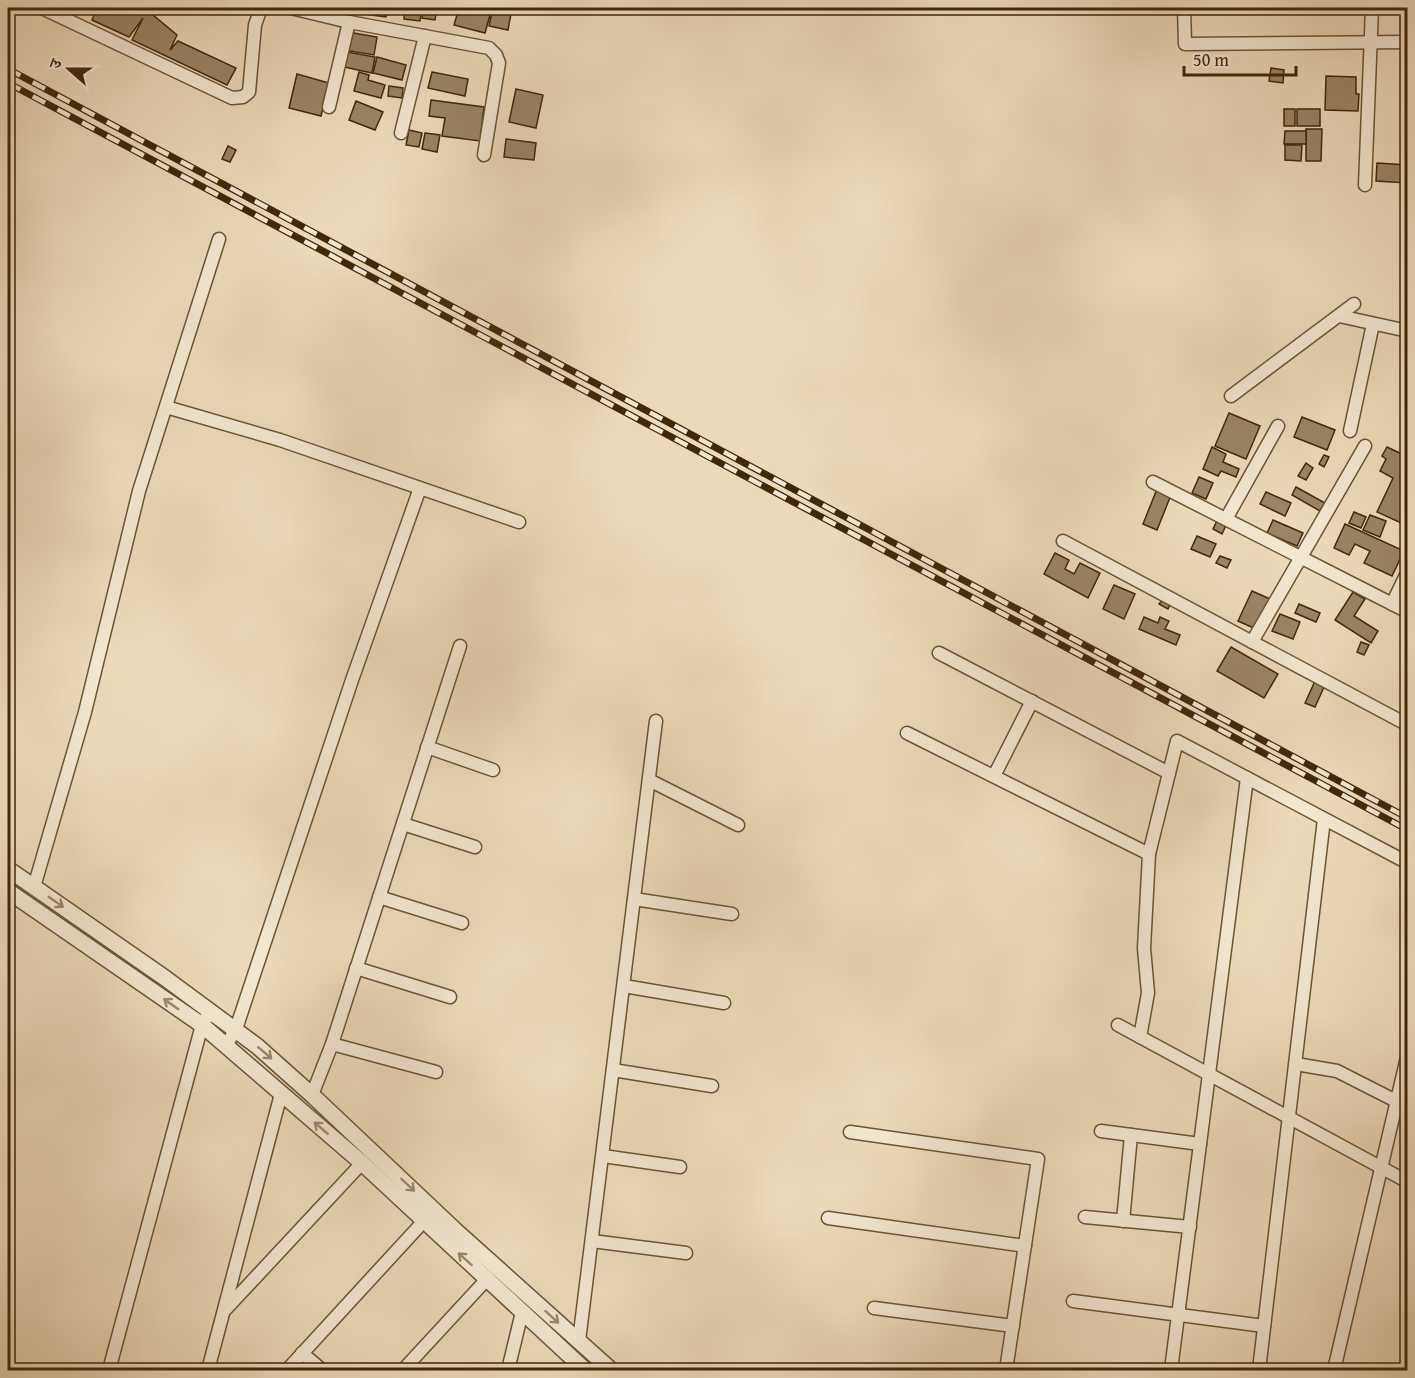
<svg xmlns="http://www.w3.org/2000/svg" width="1415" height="1378" font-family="'Gentium Book Plus','Noto Serif Devanagari',serif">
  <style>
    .building { fill: #998564; stroke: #402909; stroke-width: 1.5 }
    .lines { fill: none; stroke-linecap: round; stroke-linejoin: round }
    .minor-casing { stroke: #6b5535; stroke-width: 15 }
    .tertiary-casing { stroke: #6b5535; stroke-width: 18 }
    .minor { stroke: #f2e7d1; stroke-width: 12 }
    .tertiary { stroke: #f2e7d1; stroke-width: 15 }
    .rail-casing { stroke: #402909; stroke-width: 7 }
    .rail { stroke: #f2e7d1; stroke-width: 4.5; stroke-dasharray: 14; stroke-linecap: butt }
    .oneway { stroke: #99886d }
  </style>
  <rect width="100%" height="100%" fill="#ebdab8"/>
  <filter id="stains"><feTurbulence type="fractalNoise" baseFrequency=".00333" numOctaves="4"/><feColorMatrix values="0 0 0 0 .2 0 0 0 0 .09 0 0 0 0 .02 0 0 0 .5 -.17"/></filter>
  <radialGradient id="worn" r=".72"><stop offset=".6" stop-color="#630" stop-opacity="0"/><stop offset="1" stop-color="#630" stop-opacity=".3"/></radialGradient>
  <g class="building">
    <path d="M 97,8 L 141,8 L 148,11 L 177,35 L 170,50 L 178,41 L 236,68 L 227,85 L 132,40 L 143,18 L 129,37 L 92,20 Z"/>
    <path d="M 349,8 L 388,8 L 386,17 L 348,12 Z"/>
    <path d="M 405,8 L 422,8 L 420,21 L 404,19 Z"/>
    <path d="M 423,8 L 437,8 L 435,20 L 422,18 Z"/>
    <path d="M 459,8 L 492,8 L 485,33 L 454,25 Z"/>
    <path d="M 493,8 L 512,8 L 508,30 L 489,26 Z"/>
    <path d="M 348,32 L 377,37 L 374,55 L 344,50 Z"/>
    <path d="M 347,52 L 375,57 L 372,73 L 344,67 Z"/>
    <path d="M 377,57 L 406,65 L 402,80 L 373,73 Z"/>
    <path d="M 1271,68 L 1284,70 L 1283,83 L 1269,81 Z"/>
    <path d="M 359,72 L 369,75 L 368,80 L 385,85 L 381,98 L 354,91 Z"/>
    <path d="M 432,72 L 468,79 L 465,96 L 428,88 Z"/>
    <path d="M 297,74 L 329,83 L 321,116 L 289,108 Z"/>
    <path d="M 1326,76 L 1356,77 L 1356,94 L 1359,94 L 1358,111 L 1325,110 Z"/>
    <path d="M 389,86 L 403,88 L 402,98 L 388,96 Z"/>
    <path d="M 516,89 L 543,95 L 536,128 L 509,122 Z"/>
    <path d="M 431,100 L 484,107 L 480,141 L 442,136 L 445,118 L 429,116 Z"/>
    <path d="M 356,101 L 383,112 L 375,130 L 349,120 Z"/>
    <rect x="1284" y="109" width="11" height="17"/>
    <rect x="1297" y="109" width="23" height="17"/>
    <path d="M 1306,129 L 1322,129 L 1321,161 L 1306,161 Z"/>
    <path d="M 409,130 L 422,133 L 419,147 L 406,145 Z"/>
    <path d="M 1285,131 L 1306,131 L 1306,144 L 1284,144 Z"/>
    <path d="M 425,133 L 440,135 L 437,152 L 422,149 Z"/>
    <path d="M 506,139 L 536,143 L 534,160 L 504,157 Z"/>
    <path d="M 1285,145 L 1302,145 L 1301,161 L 1285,160 Z"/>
    <path d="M 228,146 L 236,150 L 230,162 L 222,159 Z"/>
    <path d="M 1377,163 L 1408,165 L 1408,183 L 1376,181 Z"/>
    <path d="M 1229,413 L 1260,426 L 1246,459 L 1215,446 Z"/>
    <path d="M 1302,417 L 1335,430 L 1327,450 L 1294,437 Z"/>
    <path d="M 1212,447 L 1226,454 L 1223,462 L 1239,469 L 1236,477 L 1221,471 L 1218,476 L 1203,469 Z"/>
    <path d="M 1387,447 L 1406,456 L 1408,453 L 1408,526 L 1377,512 L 1393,478 L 1380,471 L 1386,459 L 1382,456 Z"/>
    <path d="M 1324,455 L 1329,457 L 1324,467 L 1319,464 Z"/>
    <path d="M 1306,463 L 1313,468 L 1306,480 L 1298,476 Z"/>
    <path d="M 1199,477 L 1213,483 L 1206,499 L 1192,493 Z"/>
    <path d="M 1296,487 L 1325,503 L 1320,511 L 1292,495 Z"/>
    <path d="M 1157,489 L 1171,495 L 1157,530 L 1143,524 Z"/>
    <path d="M 1266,492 L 1291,503 L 1285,516 L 1260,504 Z"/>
    <path d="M 1354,512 L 1366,517 L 1361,528 L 1349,523 Z"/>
    <path d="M 1370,515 L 1386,521 L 1380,537 L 1363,530 Z"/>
    <path d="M 1218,519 L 1227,523 L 1222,534 L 1213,529 Z"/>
    <path d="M 1273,520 L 1303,533 L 1297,546 L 1267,533 Z"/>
    <path d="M 1345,524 L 1404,551 L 1392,576 L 1364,563 L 1370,551 L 1355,544 L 1349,555 L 1334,548 Z"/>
    <path d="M 1197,536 L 1216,544 L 1210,557 L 1191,549 Z"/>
    <path d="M 1055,553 L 1069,560 L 1065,569 L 1074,574 L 1080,563 L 1100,573 L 1088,598 L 1044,574 Z"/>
    <path d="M 1220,556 L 1231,560 L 1227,568 L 1216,563 Z"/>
    <path d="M 1114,585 L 1135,594 L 1124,619 L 1103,609 Z"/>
    <path d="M 1252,591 L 1270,599 L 1256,629 L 1238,621 Z"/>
    <path d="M 1353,592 L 1365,599 L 1354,616 L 1378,631 L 1371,643 L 1335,620 Z"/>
    <path d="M 1163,599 L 1171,603 L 1168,609 L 1159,604 Z"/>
    <path d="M 1299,604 L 1320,613 L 1316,622 L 1295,613 Z"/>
    <path d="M 1280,614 L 1300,622 L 1293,639 L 1272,631 Z"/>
    <path d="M 1144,617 L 1158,623 L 1160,617 L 1169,621 L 1165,629 L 1180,635 L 1176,645 L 1139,629 Z"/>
    <path d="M 1361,642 L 1369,645 L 1364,655 L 1357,652 Z"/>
    <path d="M 1231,647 L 1278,674 L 1264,698 L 1217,671 Z"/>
    <path d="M 1315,681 L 1325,685 L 1315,707 L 1305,703 Z"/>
  </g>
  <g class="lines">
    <g class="minor-casing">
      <g id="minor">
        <path d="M 42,8 L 232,98 L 243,97 L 249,92 L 255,25 L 261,8"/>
        <path d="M 291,8 L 349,22 L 489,48 L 496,55 L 499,63 L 484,155"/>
        <path d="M 1184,8 L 1185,44 L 1408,42"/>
        <path d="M 329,107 L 349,22"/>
        <path d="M 401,133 L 425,36"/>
        <path d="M 1365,185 L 1372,8"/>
        <path d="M 1339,316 L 1408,331"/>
        <path d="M 1231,396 L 1354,304"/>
        <path d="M 166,407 L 280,440 L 519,522"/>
        <path d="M 1350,431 L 1373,324"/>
        <path d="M 1153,482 L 1408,612"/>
        <path d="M 1226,519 L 1278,426"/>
        <path d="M 1063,541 L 1408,725"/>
        <path d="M 1392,604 L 1408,571"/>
        <path d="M 1252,642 L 1365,446"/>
        <path d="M 939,653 L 1169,773"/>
        <path d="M 907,733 L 1149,854"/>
        <path d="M 427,747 L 493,770"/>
        <path d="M 994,776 L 1032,701"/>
        <path d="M 649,780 L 738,825"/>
        <path d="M 403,824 L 475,847"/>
        <path d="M 34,887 L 85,712 L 139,491 L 219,239"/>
        <path d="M 379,897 L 462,923"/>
        <path d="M 634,899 L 732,914"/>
        <path d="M 356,968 L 450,997"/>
        <path d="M 624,986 L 724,1003"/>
        <path d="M 1118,1025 L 1408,1182"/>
        <path d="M 1140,1037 L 1148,993 L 1144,948 L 1149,854 L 1177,741 L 1408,863"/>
        <path d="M 227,1044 L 236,1029 L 352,680 L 420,488"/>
        <path d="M 332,1044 L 436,1072"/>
        <path d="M 1296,1064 L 1337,1071 L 1396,1101"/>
        <path d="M 613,1070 L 712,1086"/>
        <path d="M 312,1095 L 332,1044 L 460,646"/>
        <path d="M 1101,1131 L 1200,1144"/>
        <path d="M 850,1132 L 1038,1159 L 1006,1370"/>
        <path d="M 603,1156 L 680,1167"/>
        <path d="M 1085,1217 L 1190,1227"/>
        <path d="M 828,1218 L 1025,1246"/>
        <path d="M 1123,1221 L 1131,1135"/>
        <path d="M 592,1241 L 686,1253"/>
        <path d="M 1073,1301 L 1264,1326"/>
        <path d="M 874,1308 L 1013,1326"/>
        <path d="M 226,1309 L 362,1163"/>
        <path d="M 579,1341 L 656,721"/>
        <path d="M 302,1353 L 322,1370"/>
        <path d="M 109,1370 L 202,1025 L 210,1011"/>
        <path d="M 208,1370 L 281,1094"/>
        <path d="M 287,1370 L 423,1222"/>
        <path d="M 403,1370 L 487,1279"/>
        <path d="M 508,1370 L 522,1312"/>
        <path d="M 1171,1370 L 1247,778"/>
        <path d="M 1259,1370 L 1324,819"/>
        <path d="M 1334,1370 L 1408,1053"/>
      </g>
    </g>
    <g class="tertiary-casing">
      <g id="tertiary">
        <path d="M 8,869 L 165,978 L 257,1046 L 312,1095 L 456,1231 L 611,1370"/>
        <path d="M 8,891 L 202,1025 L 362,1163 L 585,1370"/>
      </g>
    </g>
    <use href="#minor" class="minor"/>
    <use href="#tertiary" class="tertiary"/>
    <g class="rail-casing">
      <g id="rail">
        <path d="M 8,69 L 1408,818"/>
        <path d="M 8,83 L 1408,830"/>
      </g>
    </g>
    <use href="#rail" class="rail"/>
  </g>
  <defs><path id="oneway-shaft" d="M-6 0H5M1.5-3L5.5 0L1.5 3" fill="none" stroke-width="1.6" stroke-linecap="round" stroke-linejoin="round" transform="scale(1.5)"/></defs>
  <g class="oneway">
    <use href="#oneway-shaft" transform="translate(56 902) rotate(35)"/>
    <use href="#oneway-shaft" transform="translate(171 1004) rotate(-145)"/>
    <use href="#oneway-shaft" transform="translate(265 1053) rotate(41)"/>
    <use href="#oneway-shaft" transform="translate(321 1128) rotate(-139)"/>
    <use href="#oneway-shaft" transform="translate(408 1185) rotate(43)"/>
    <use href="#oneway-shaft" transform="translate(465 1259) rotate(-138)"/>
    <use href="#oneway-shaft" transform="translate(552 1317) rotate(42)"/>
  </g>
  <rect width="1415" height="1378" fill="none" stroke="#ebdab8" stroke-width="30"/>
  <rect x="9" y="9" width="1397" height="1360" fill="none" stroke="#402909" stroke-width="3"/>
  <rect x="15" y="15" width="1385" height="1348" fill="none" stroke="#402909" stroke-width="1.5"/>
  <g transform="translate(69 69) rotate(291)" stroke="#f2e7d1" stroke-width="4.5" paint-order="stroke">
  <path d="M0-4.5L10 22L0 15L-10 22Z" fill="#402909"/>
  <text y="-9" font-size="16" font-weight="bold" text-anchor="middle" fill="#402909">उ</text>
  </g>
  <path d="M1184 66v9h112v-9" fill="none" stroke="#402909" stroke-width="3"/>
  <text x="1193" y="66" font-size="18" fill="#402909" stroke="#f2e7d1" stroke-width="4.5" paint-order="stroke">50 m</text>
  <rect width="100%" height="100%" filter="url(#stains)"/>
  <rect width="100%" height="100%" fill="url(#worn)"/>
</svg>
